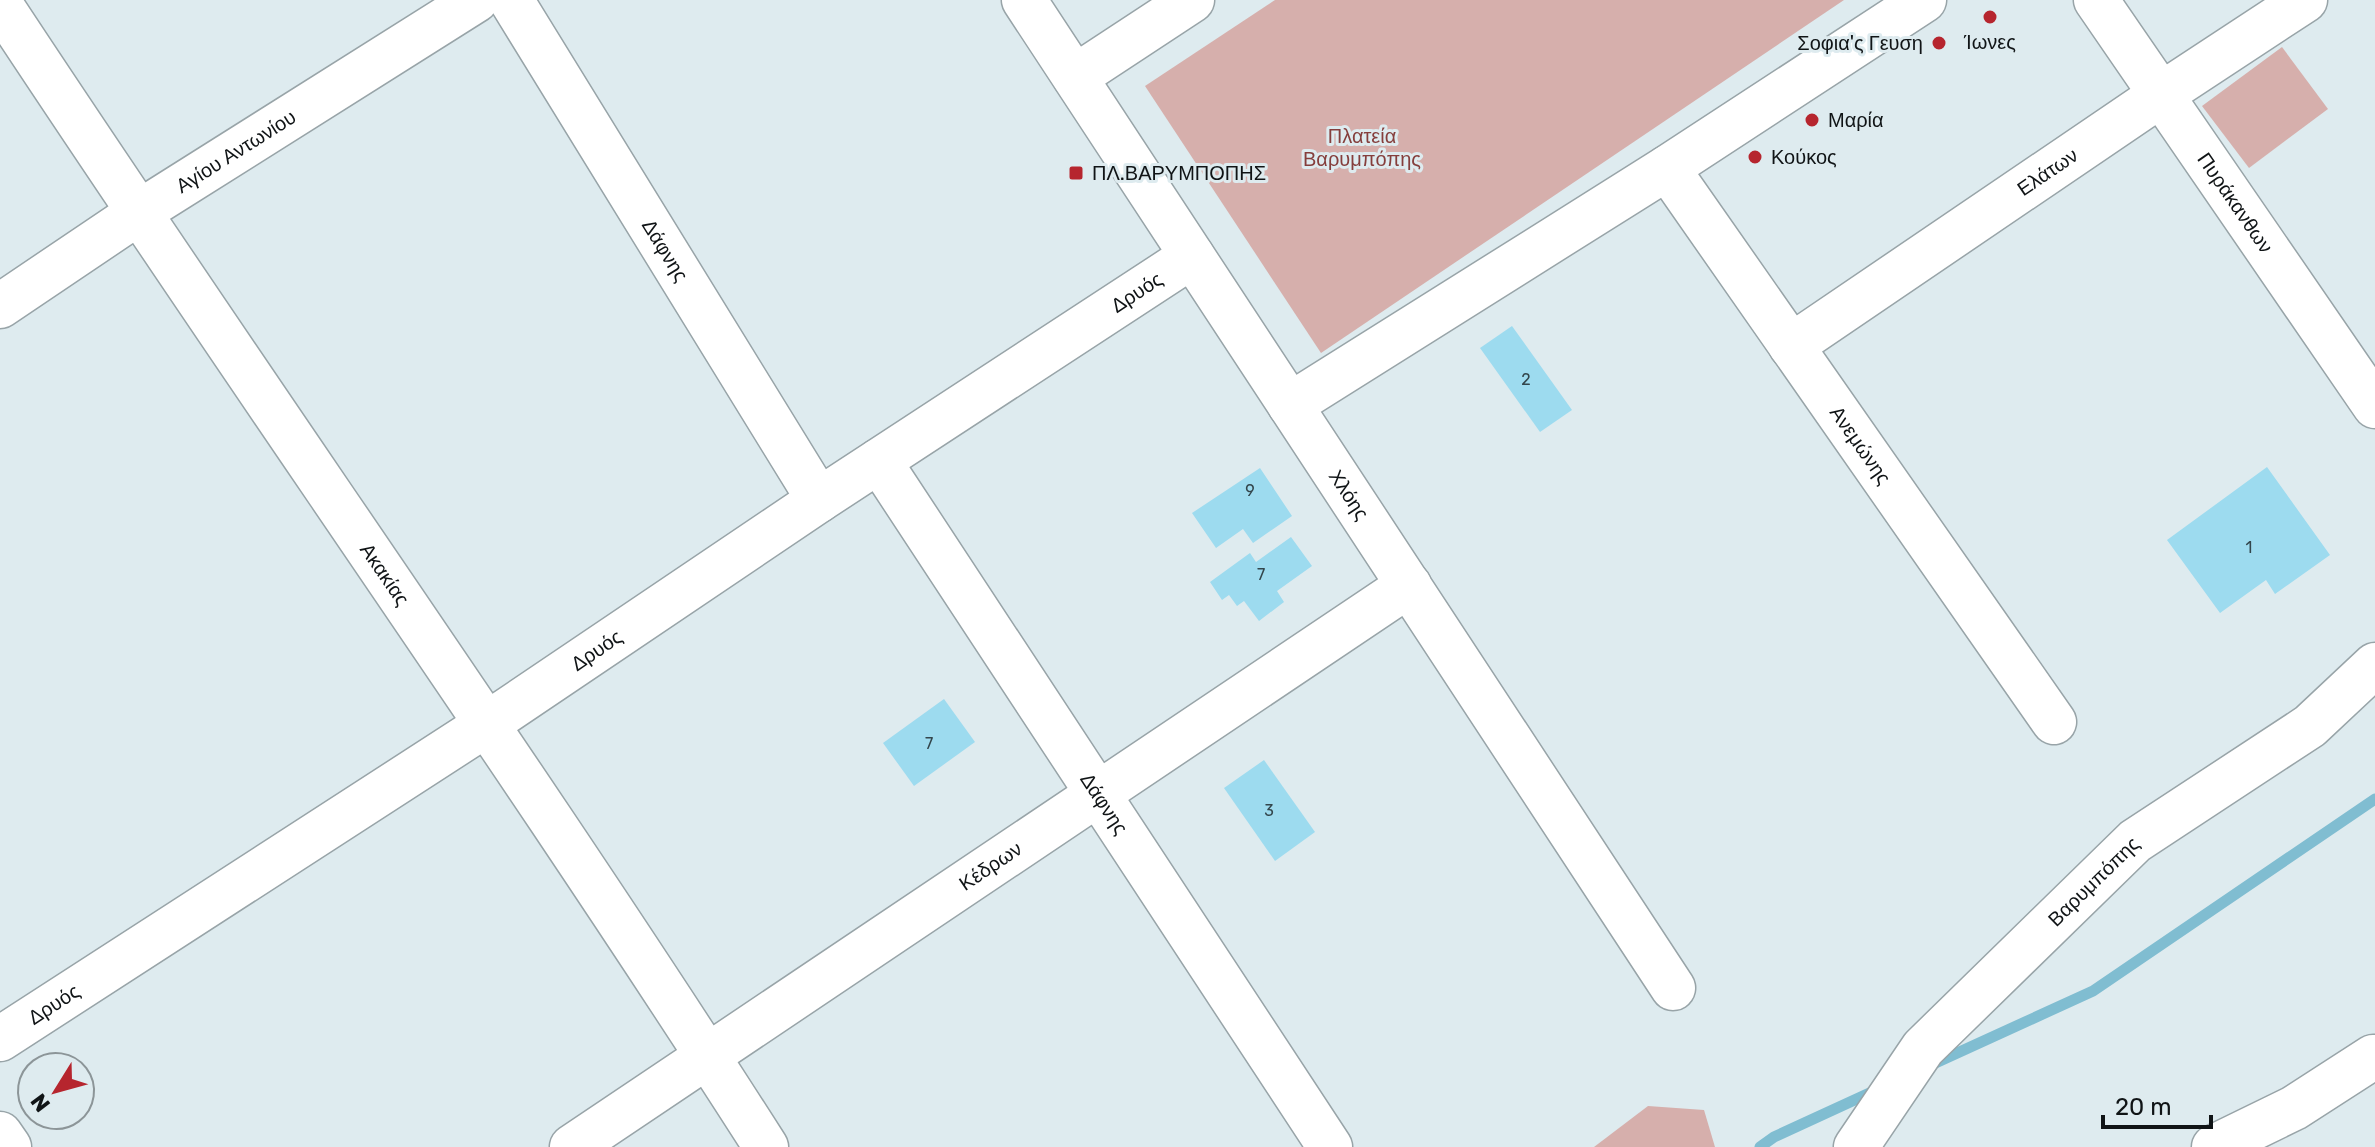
<svg xmlns="http://www.w3.org/2000/svg" width="2375" height="1147" font-family="Rubik,sans-serif">
  <style>
    .green { fill: #d6afac }
    .lines { fill: none; stroke-linecap: round; stroke-linejoin: round }
    .stream { stroke: #80bdd1; stroke-width: 11 }
    .building { fill: #9ddbef }
    .minor-casing { stroke: #98a4a8; stroke-width: 47 }
    .minor { stroke: #fff; stroke-width: 44 }
    .poi-dot { fill: #b6252e; stroke: #deebef; stroke-width: 3 }
    .labels { text-anchor: middle; stroke-width: 6; stroke-linejoin: round; paint-order: stroke }
    .number-label { font-size: 16px; fill: #33464c }
    .poi-label { font-size: 20px; fill: #101416; stroke: #deebef; text-anchor: start }
    .park-label { font-size: 20px; fill: #853e3c; stroke: #deebef }
    .street-label { font-size: 20px; fill: #101416; stroke: #deebef }
  </style>
  <rect width="100%" height="100%" fill="#deebef"/>
  <g class="green">
    <path d="M 1275,0 L 1844,0 L 1321,353 L 1145,86 Z"/>
    <path d="M 2282,47 L 2328,109 L 2249,168 L 2202,106 Z"/>
    <path d="M 1648,1106 L 1704,1110 L 1715,1147 L 1594,1147 Z"/>
  </g>
  <g class="lines">
    <g class="stream">
      <path d="M 1931,1065 L 2093,991 L 2375,799"/>
      <path d="M 1760,1147 L 1774,1137 L 1874,1091"/>
    </g>
  </g>
  <g class="building">
    <path d="M 1512,326 L 1572,410 L 1540,432 L 1480,348 Z"/>
    <path d="M 2267,467 L 2330,555 L 2275,594 L 2266,580 L 2220,613 L 2167,540 Z"/>
    <path d="M 1260,468 L 1292,516 L 1253,543 L 1243,529 L 1216,548 L 1192,513 Z"/>
    <path d="M 1291,537 L 1312,566 L 1277,591 L 1284,602 L 1259,621 L 1244,601 L 1237,606 L 1229,595 L 1222,600 L 1210,582 L 1250,553 L 1256,562 Z"/>
    <path d="M 944,699 L 975,742 L 914,786 L 883,743 Z"/>
    <path d="M 1264,760 L 1315,832 L 1275,861 L 1224,788 Z"/>
  </g>
  <g class="lines">
    <g class="minor-casing">
      <g id="minor">
        <path id="s1" d="M 511,0 L 819,500"/>
        <path id="s2" d="M 1024,0 L 1673,988"/>
        <path id="s3" d="M 2096,0 L 2375,406"/>
        <path id="s4" d="M 0,4 C 252,387 519,761 766,1147"/>
        <path d="M 1075,77 L 1192,0"/>
        <path id="s5" d="M 1667,168 L 2054,722"/>
        <path id="s6" d="M 0,306 L 138,213 L 476,0"/>
        <path id="s7" d="M 1791,346 L 2162,94 L 2305,0"/>
        <path d="M 1290,405 L 1667,168 L 1924,0"/>
        <path id="s8" d="M 879,461 L 1330,1147"/>
        <path id="s9" d="M 0,1039 L 487,724 L 819,500 L 1192,256"/>
        <path d="M 0,1134 L 9,1147"/>
        <path id="s10" d="M 572,1147 L 1409,585"/>
        <path id="s11" d="M 1856,1147 L 1923,1048 L 2135,841 L 2310,726 L 2375,665"/>
        <path d="M 2214,1147 L 2294,1108 L 2373,1057"/>
      </g>
    </g>
    <use href="#minor" class="minor"/>
  </g>
  <g class="poi-dot">
    <circle cx="1990" cy="17" r="8"/>
    <circle cx="1939" cy="43" r="8"/>
    <circle cx="1812" cy="120" r="8"/>
    <circle cx="1755" cy="157" r="8"/>
    <rect x="1068" y="165" width="16" height="16" rx="4"/>
  </g>
  <g class="labels">
    <g class="number-label">
      <text x="1526" y="385">2</text>
      <text x="1250" y="496">9</text>
      <text x="2249" y="553">1</text>
      <text x="1261" y="580">7</text>
      <text x="929" y="749">7</text>
      <text x="1269" y="816">3</text>
    </g>
    <g class="poi-label">
      <text x="1990" y="49" text-anchor="middle">Ίωνες</text>
      <text x="1923" y="50" text-anchor="end">Σοφια'ς Γευση</text>
      <text x="1828" y="127">Μαρία</text>
      <text x="1771" y="164">Κούκος</text>
      <text x="1092" y="180">ΠΛ.ΒΑΡΥΜΠΟΠΗΣ</text>
    </g>
    <g class="park-label">
      <text x="1362" y="143">Πλατεία<tspan x="1362" dy="23">Βαρυμπόπης</tspan></text>
    </g>
    <g class="street-label">
      <text dy="7" stroke="none"><textPath href="#s6" startOffset="282">Αγίου Αντωνίου</textPath></text>
      <text dy="7" stroke="none"><textPath href="#s7" startOffset="310">Ελάτων</textPath></text>
      <text dy="7" stroke="none"><textPath href="#s3" startOffset="246">Πυράκανθων</textPath></text>
      <text dy="7" stroke="none"><textPath href="#s1" startOffset="294">Δάφνης</textPath></text>
      <text dy="7" stroke="none"><textPath href="#s9" startOffset="1360">Δρυός</textPath></text>
      <text dy="7" stroke="none"><textPath href="#s5" startOffset="338">Ανεμώνης</textPath></text>
      <text dy="7" stroke="none"><textPath href="#s2" startOffset="592">Χλόης</textPath></text>
      <text dy="7" stroke="none"><textPath href="#s4" startOffset="688">Ακακίας</textPath></text>
      <text dy="7" stroke="none"><textPath href="#s9" startOffset="712">Δρυός</textPath></text>
      <text dy="7" stroke="none"><textPath href="#s8" startOffset="410">Δάφνης</textPath></text>
      <text dy="7" stroke="none"><textPath href="#s10" startOffset="504">Κέδρων</textPath></text>
      <text dy="7" stroke="none"><textPath href="#s11" startOffset="358">Βαρυμπόπης</textPath></text>
      <text dy="7" stroke="none"><textPath href="#s9" startOffset="64">Δρυός</textPath></text>
    </g>
  </g>
  <g transform="translate(56 1091) rotate(233)"><circle r="38" fill="#deebef" stroke="#8c9598" stroke-width="2"/>
  <path d="M0-6L14 30L0 20L-14 30Z" fill="#b6252e"/>
  <text y="-12" font-size="22" font-weight="bold" text-anchor="middle" fill="#101416">N</text>
  </g>
  <path d="M2103 1115v12h108v-12" fill="none" stroke="#101416" stroke-width="4"/>
  <text x="2115" y="1115" font-size="24" fill="#101416" stroke="#deebef" stroke-width="6" paint-order="stroke">20 m</text>
</svg>
